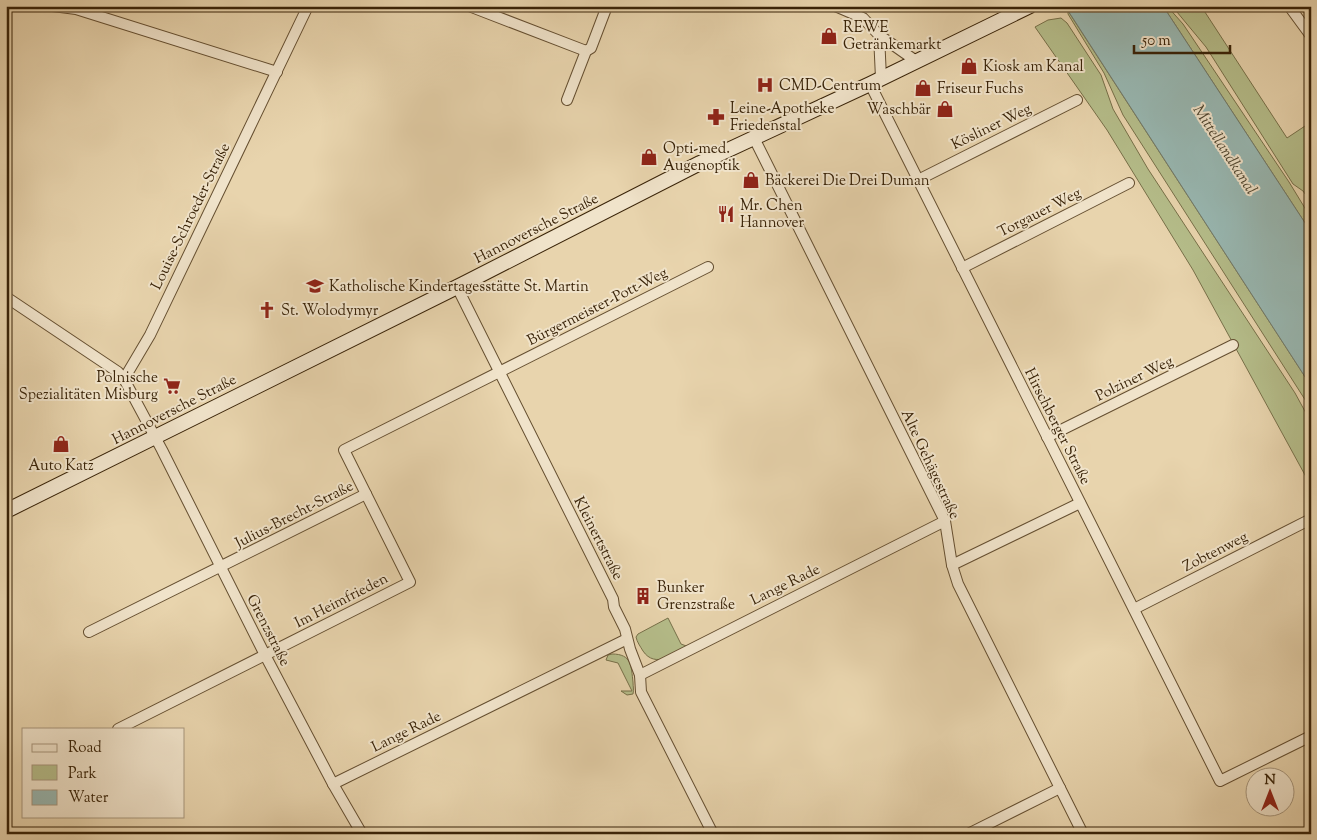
<svg xmlns="http://www.w3.org/2000/svg" width="1317" height="840" font-family="'Sorts Mill Goudy',serif">
  <style>
    .green { fill: #b5bd8a; stroke: #777049 }
    .water { fill: #98b7b1; stroke: #727c6d }
    .lines { fill: none; stroke-linecap: round; stroke-linejoin: round }
    .street-casing { stroke: #654f31; stroke-width: 12 }
    .secondary-casing { stroke: #392308; stroke-width: 16 }
    .street { stroke: #f0e3ca; stroke-width: 10 }
    .secondary { stroke: #f0e3ca; stroke-width: 14 }
    .labels { text-anchor: middle; stroke-width: 4; stroke-linejoin: round; paint-order: stroke }
    .poi-label { font-size: 15px; fill: #392308; stroke: #f0e3ca; text-anchor: start }
    .street-label { font-size: 15px; fill: #392308; stroke: #f0e3ca }
    .water-label { font-size: 16px; font-style: italic; fill: #514832; stroke: #f0e3ca }
  </style>
  <rect width="100%" height="100%" fill="#e8d4ad"/>
  <filter id="stains"><feTurbulence type="fractalNoise" baseFrequency=".004" numOctaves="4"/><feColorMatrix values="0 0 0 0 .2 0 0 0 0 .09 0 0 0 0 .02 0 0 0 .5 -.17"/></filter>
  <radialGradient id="worn" r=".72"><stop offset=".6" stop-color="#630" stop-opacity="0"/><stop offset="1" stop-color="#630" stop-opacity=".3"/></radialGradient>
  <g class="green">
    <path d="M 1163,6 L 1167,6 L 1183,24 L 1289,182 L 1311,218 L 1311,232 Z"/>
    <path d="M 1172,6 L 1201,6 L 1287,138 L 1311,122 L 1311,202 L 1303,191 L 1293,184 L 1206,47 Z"/>
    <path d="M 1068,11 L 1311,386 L 1311,409 L 1123,115 L 1104,73 L 1068,14 Z"/>
    <path d="M 1061,18 L 1067,23 L 1101,75 L 1113,109 L 1148,169 L 1295,393 L 1307,415 L 1311,432 L 1311,486 L 1193,270 L 1107,130 L 1035,27 L 1048,20 Z"/>
    <path d="M 668,618 L 681,644 L 689,647 C 675,654 655,669 643,651 C 640,646 637,642 636,637 L 638,634 Z"/>
    <path d="M 612,654 C 632,654 631,666 633,682 C 633,687 634,689 633,694 L 627,695 L 621,691 L 632,691 L 618,663 L 606,660 L 608,655 Z"/>
  </g>
  <path class="water" d="M 1065,6 L 1163,6 L 1311,232 L 1311,386 Z"/>
  <g class="lines">
    <g class="street-casing">
      <g id="street">
        <path d="M 53,6 L 76,9 L 277,72"/>
        <path d="M 308,6 L 150,335 L 124,379 L 162,450 L 265,655 L 333,784 L 362,834"/>
        <path d="M 469,6 L 586,51"/>
        <path d="M 835,6 L 863,18 L 879,35"/>
        <path d="M 1005,6 L 1010,15"/>
        <path d="M 1289,6 L 1311,36"/>
        <path d="M 881,78 L 879,35 L 916,61"/>
        <path d="M 870,84 L 1220,781 L 1311,736"/>
        <path d="M 567,100 L 586,51 L 591,48 L 607,6"/>
        <path d="M 754,138 L 945,521 L 952,565 L 958,584 L 1083,834"/>
        <path d="M 918,180 L 1077,100"/>
        <path d="M 962,268 L 1129,183"/>
        <path d="M 457,287 L 613,599 L 614,607 L 625,629 L 630,649 L 640,675 L 641,692 L 713,834"/>
        <path d="M 6,297 L 118,372 L 124,379"/>
        <path d="M 1047,437 L 1233,345"/>
        <path d="M 952,565 L 1080,503"/>
        <path d="M 1134,609 L 1311,519"/>
        <path d="M 89,632 L 366,494"/>
        <path d="M 640,675 L 945,521"/>
        <path d="M 118,729 L 410,582 L 344,450 L 708,267"/>
        <path d="M 333,784 L 627,639"/>
        <path d="M 968,834 L 1060,788"/>
      </g>
    </g>
    <g class="secondary-casing">
      <path id="secondary" d="M 6,511 L 463,284 L 700,163 L 870,84 L 1030,6"/>
    </g>
    <use href="#street" class="street"/>
    <use href="#secondary" class="secondary"/>
  </g>
  <defs>
    <g id="shop-bare" transform="scale(1.35)"><path d="M-5-2.5h2.3a2.7 3.5 0 0 1 5.4 0H5L5.5 6h-11ZM-1.5-2.5h3a1.5 2.3 0 0 0-3 0Z" fill="#8f2418" stroke="#f0e3ca" stroke-width="2.5" paint-order="stroke"/></g>
    <g id="hospital-bare" transform="scale(1.35)"><path d="M-5-5h3v3.5h4V-5h3V5h-3V1.5h-4V5h-3Z" fill="#8f2418" stroke="#f0e3ca" stroke-width="2.5" paint-order="stroke"/></g>
    <g id="pharmacy-bare" transform="scale(1.35)"><path d="M-2-6h4v4h4v4h-4v4h-4v-4h-4v-4h4Z" fill="#8f2418" stroke="#f0e3ca" stroke-width="2.5" paint-order="stroke"/></g>
    <g id="restaurant-bare" transform="scale(1.35)"><path d="M-5-6h1v4h1v-4h1v4h1v-4h1v5L-1.5 .5V6h-2V.5L-5-1ZM5-6V6H3V1.5H1.5Q1.5-4 5-6Z" fill="#8f2418" stroke="#f0e3ca" stroke-width="2.5" paint-order="stroke"/></g>
    <g id="school-bare" transform="scale(1.35)"><path d="M0-5L7-2L0 1L-7-2ZM-4 1L0 2.5L4 1V4Q0 6-4 4Z" fill="#8f2418" stroke="#f0e3ca" stroke-width="2.5" paint-order="stroke"/></g>
    <g id="church-bare" transform="scale(1.35)"><path d="M-1.2-6h2.4v3.5h3.3v2.4h-3.3V6h-2.4V-.1h-3.3v-2.4h3.3Z" fill="#8f2418" stroke="#f0e3ca" stroke-width="2.5" paint-order="stroke"/></g>
    <g id="supermarket-bare" transform="scale(1.35)"><path d="M-6-5.5h2.5l.6 2H6L4.5 2H-2.5L-4.4-4H-6ZM-1.5 3.2a1.3 1.3 0 1 0 .1 0ZM3 3.2a1.3 1.3 0 1 0 .1 0Z" fill="#8f2418" stroke="#f0e3ca" stroke-width="2.5" paint-order="stroke"/></g>
    <g id="building-bare" transform="scale(1.35)"><path d="M-4-6H4V6H1V3H-1V6H-4ZM-2.5-4.3h1.7v1.8h-1.7ZM.8-4.3h1.7v1.8H.8ZM-2.5-1h1.7V.8h-1.7ZM.8-1h1.7V.8H.8Z" fill="#8f2418" stroke="#f0e3ca" stroke-width="2.5" paint-order="stroke"/></g>
  </defs>
  <g fill-rule="evenodd">
    <use href="#shop-bare" x="829" y="36"/>
    <use href="#shop-bare" x="969" y="66"/>
    <use href="#hospital-bare" x="765" y="85"/>
    <use href="#shop-bare" x="923" y="88"/>
    <use href="#shop-bare" x="945" y="109"/>
    <use href="#pharmacy-bare" x="716" y="117"/>
    <use href="#shop-bare" x="649" y="157"/>
    <use href="#shop-bare" x="751" y="180"/>
    <use href="#restaurant-bare" x="726" y="214"/>
    <use href="#school-bare" x="315" y="286"/>
    <use href="#church-bare" x="267" y="310"/>
    <use href="#supermarket-bare" x="172" y="386"/>
    <use href="#shop-bare" x="61" y="444"/>
    <use href="#building-bare" x="643" y="596"/>
  </g>
  <g class="labels">
    <g class="poi-label">
      <text x="843" y="32">REWE<tspan x="843" dy="17">Getränkemarkt</tspan></text>
      <text x="983" y="71">Kiosk am Kanal</text>
      <text x="779" y="90">CMD-Centrum</text>
      <text x="937" y="93">Friseur Fuchs</text>
      <text x="730" y="113">Leine-Apotheke<tspan x="730" dy="17">Friedenstal</tspan></text>
      <text x="931" y="114" text-anchor="end">Waschbär</text>
      <text x="663" y="153">Opti-med.<tspan x="663" dy="17">Augenoptik</tspan></text>
      <text x="765" y="185">Bäckerei Die Drei Duman</text>
      <text x="740" y="210">Mr. Chen<tspan x="740" dy="17">Hannover</tspan></text>
      <text x="329" y="291">Katholische Kindertagesstätte St. Martin</text>
      <text x="281" y="315">St. Wolodymyr</text>
      <text x="158" y="382" text-anchor="end">Polnische<tspan x="158" dy="17">Spezialitäten Misburg</tspan></text>
      <text x="61" y="470" text-anchor="middle">Auto Katz</text>
      <text x="657" y="592">Bunker<tspan x="657" dy="17">Grenzstraße</tspan></text>
    </g>
    <g class="street-label">
      <text transform="translate(991 126) rotate(-26)" y="5">Kösliner Weg</text>
      <text transform="translate(1039 212) rotate(-27)" y="5">Torgauer Weg</text>
      <text transform="translate(190 216) rotate(-64)" y="5">Louise-Schroeder-Straße</text>
      <text transform="translate(536 228) rotate(-27)" y="5">Hannoversche Straße</text>
      <text transform="translate(597 306) rotate(-27)" y="5">Bürgermeister-Pott-Weg</text>
      <text transform="translate(1134 378) rotate(-26)" y="5">Polziner Weg</text>
      <text transform="translate(174 409) rotate(-27)" y="5">Hannoversche Straße</text>
      <text transform="translate(1058 426) rotate(63)" y="5">Hirschberger Straße</text>
      <text transform="translate(931 464) rotate(65)" y="5">Alte Gehägestraße</text>
      <text transform="translate(294 514) rotate(-27)" y="5">Julius-Brecht-Straße</text>
      <text transform="translate(599 538) rotate(63)" y="5">Kleinertstraße</text>
      <text transform="translate(1215 551) rotate(-27)" y="5">Zobtenweg</text>
      <text transform="translate(785 584) rotate(-26)" y="5">Lange Rade</text>
      <text transform="translate(341 600) rotate(-27)" y="5">Im Heimfrieden</text>
      <text transform="translate(269 630) rotate(63)" y="5">Grenzstraße</text>
      <text transform="translate(406 731) rotate(-26)" y="5">Lange Rade</text>
    </g>
    <g class="water-label">
      <text transform="translate(1226 149) rotate(57)" y="6">Mittellandkanal</text>
    </g>
  </g>
  <rect width="1317" height="840" fill="none" stroke="#e8d4ad" stroke-width="25"/>
  <rect x="8" y="8" width="1302" height="825" fill="none" stroke="#392308" stroke-width="2.5"/>
  <rect x="12" y="12" width="1292" height="815" fill="none" stroke="#392308"/>
  <rect x="22" y="728" width="162" height="90" fill="#f0e3ca" stroke="#a7967c"/>
  <rect x="32" y="744" width="25" height="8" fill="#f0e3ca" stroke="#a7967c"/>
  <text x="68" y="752" font-size="15" fill="#392308">Road</text>
  <rect x="32" y="765" width="25" height="15" fill="#b5bd8a" stroke="#a7967c"/>
  <text x="68" y="778" font-size="15" fill="#392308">Park</text>
  <rect x="32" y="790" width="25" height="15" fill="#98b7b1" stroke="#a7967c"/>
  <text x="68" y="802" font-size="15" fill="#392308">Water</text>
  <g transform="translate(1270 792)"><circle r="24" fill="#f0e3ca" stroke="#a7967c"/>
  <path d="M0-4L9 19L0 12L-9 19Z" fill="#8f2418"/>
  <text y="-8" font-size="14" font-weight="bold" text-anchor="middle" fill="#392308">N</text>
  </g>
  <path d="M1134 45v8h96v-8" fill="none" stroke="#392308" stroke-width="2.5"/>
  <text x="1142" y="45" font-size="15" fill="#392308" stroke="#f0e3ca" stroke-width="4" paint-order="stroke">50 m</text>
  <rect width="100%" height="100%" filter="url(#stains)"/>
  <rect width="100%" height="100%" fill="url(#worn)"/>
</svg>
